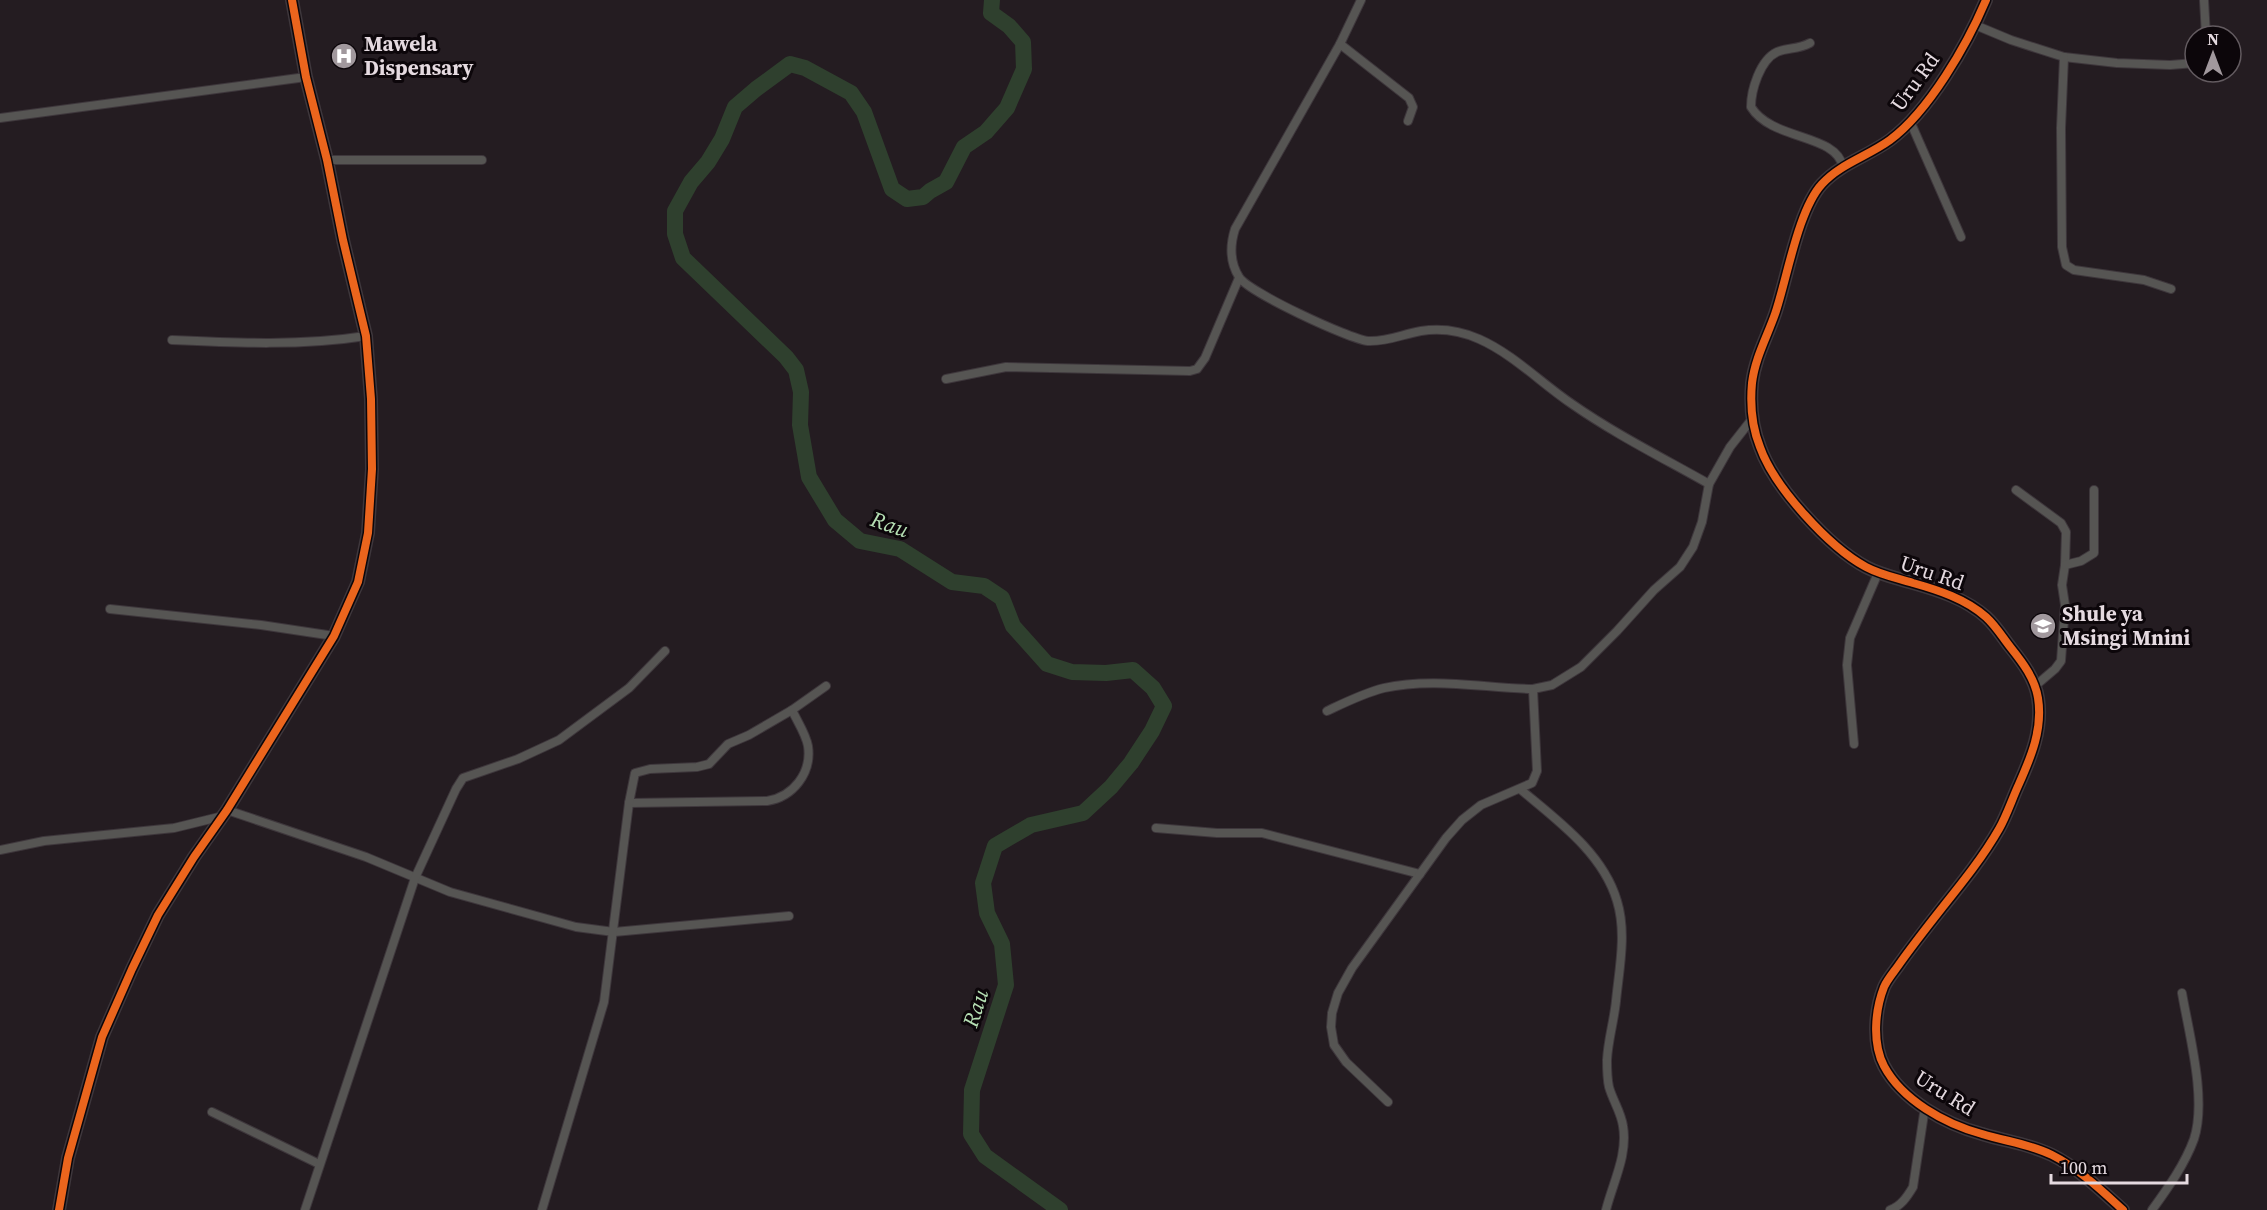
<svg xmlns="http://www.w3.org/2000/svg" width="2267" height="1210" font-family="'Source Serif 4',serif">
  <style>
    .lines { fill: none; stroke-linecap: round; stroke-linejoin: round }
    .river { stroke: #2f402e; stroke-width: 16 }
    .street-casing { stroke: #3e373c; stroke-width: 10 }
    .secondary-casing { stroke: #3e373c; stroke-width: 14 }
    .street { stroke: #565553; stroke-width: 8 }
    .secondary { stroke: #585857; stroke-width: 10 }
    .cycleway-casing { stroke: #0c060a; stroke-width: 11 }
    .cycleway { stroke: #eb651d; stroke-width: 8 }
    .labels { text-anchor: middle; stroke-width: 6; stroke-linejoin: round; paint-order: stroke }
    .poi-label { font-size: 21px; font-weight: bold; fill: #e5dae0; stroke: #0c060a; text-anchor: start }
    .street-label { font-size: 21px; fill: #e5dae0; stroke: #0c060a }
    .water-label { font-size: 22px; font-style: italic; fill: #b5deb3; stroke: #0c060a }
  </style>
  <rect width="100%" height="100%" fill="#241c21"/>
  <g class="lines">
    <path class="river" d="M 992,0 L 991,13 L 1009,26 L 1023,42 L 1024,69 L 1007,108 L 986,132 L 964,147 L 946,182 L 930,191 L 923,197 L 907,199 L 892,189 L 864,112 L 851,93 L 805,68 L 790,64 L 756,89 L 735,107 L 722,139 L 708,162 L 691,182 L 675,211 L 675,234 L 683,258 L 786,357 L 796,370 L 801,392 L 800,425 L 809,477 L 835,520 L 860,541 L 900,549 L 952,582 L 984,586 L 1002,598 L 1013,626 L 1047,664 L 1072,672 L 1106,673 L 1133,670 L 1153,688 L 1164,706 L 1152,731 L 1131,763 L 1111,787 L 1083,813 L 1031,825 L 995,846 L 983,883 L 987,913 L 1002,944 L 1006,985 L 972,1090 L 971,1134 L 985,1156 L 1060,1210"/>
    <g class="street-casing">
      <g id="street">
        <path d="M 1361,0 L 1340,44 L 1235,229 C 1230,245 1229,261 1239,277 C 1248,292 1349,339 1368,341 C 1387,342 1403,334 1421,331 C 1440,328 1461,331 1479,339 C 1513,354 1541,383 1572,404 C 1615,434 1663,458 1709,484"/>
        <path d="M 2204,0 L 2206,36"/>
        <path d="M 1975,25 L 2011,40 L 2064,57 L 2117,63 L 2170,65 L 2195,63"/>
        <path d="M 1810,43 C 1797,50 1788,47 1777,52 C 1760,60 1751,90 1751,107 C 1772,141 1836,133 1843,167"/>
        <path d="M 1340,44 L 1409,98 L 1413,107 L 1408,121"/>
        <path d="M 2064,57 L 2061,128 L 2062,247 L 2066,265 L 2074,270 L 2144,280 L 2171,289"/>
        <path d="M 0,118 L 306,77"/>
        <path d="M 1910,121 L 1961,237"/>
        <path d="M 327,160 L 482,160"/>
        <path d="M 172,340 C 237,343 302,346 366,336"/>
        <path d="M 946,379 L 1006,367 L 1190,371 L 1197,369 L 1205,358 L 1239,278"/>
        <path d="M 2016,490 L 2061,523 L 2066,532 L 2065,565 L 2062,585 L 2065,605 L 2061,661 L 2055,669 L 2035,686"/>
        <path d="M 2065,565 L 2081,561 L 2094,553 L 2094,490"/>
        <path d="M 110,609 L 261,625 L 334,636"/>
        <path d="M 1327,711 C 1346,702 1364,693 1384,688 C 1432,677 1484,688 1533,689 L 1552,685 L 1581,667 L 1617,631 L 1654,590 L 1680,567 L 1693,547 L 1702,522 L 1709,484 L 1730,447 L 1752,419"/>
        <path d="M 1854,744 L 1847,665 L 1850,638 L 1878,573"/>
        <path d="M 1520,789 C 1557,820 1603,853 1617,901 C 1627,933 1619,970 1616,1001 C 1614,1021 1608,1040 1607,1060 C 1607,1069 1607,1078 1609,1087 C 1613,1101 1621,1112 1623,1126 C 1628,1155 1613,1182 1606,1210"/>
        <path d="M 629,803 L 767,801 C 793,797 812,773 808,746 C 806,734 797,721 792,710"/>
        <path d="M 227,810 L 366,857 L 450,892 L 576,927 L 614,932 L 789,916"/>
        <path d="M 1156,828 L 1217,833 L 1262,833 L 1420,874"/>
        <path d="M 0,850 L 44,841 L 174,828 L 223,816"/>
        <path d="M 1388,1102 L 1346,1062 L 1334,1045 L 1331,1027 L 1332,1013 L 1338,993 L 1352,968 L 1446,838 L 1462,820 L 1481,805 L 1532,783 L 1537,771 L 1533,689"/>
        <path d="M 212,1112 L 319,1164"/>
        <path d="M 305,1210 L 415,878 L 456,789 L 463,778 L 518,759 L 559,740 L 629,688 L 665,651"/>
        <path d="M 542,1210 L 604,1002 L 629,803 L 635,773 L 650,769 L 697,767 L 709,764 L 728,744 L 749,735 L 792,710 L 826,686"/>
        <path d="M 1890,1210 C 1901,1206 1907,1197 1913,1187 L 1925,1107"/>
        <path d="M 2152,1210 C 2168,1188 2185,1164 2194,1139 C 2207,1099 2189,1034 2182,993"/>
      </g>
    </g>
    <g class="secondary-casing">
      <g id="secondary">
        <path d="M 1986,0 C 1967,45 1929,111 1890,140 C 1868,156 1840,164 1822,184 C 1798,210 1787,279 1775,314 C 1767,337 1755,358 1752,383 C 1750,405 1752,427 1760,447 C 1774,487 1829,547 1866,567 C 1881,575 1897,578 1913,583 C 1938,590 1966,599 1986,617 C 1996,626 2003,638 2011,648 C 2023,663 2035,679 2038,698 C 2043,729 2031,757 2019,784 C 2012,799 2007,815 1999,829 C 1983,857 1962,883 1942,908 C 1927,927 1912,946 1898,966 C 1893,973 1887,980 1884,987 C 1875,1010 1872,1043 1884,1066 C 1902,1100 1945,1124 1982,1134 C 2008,1142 2027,1143 2052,1155 C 2078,1168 2101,1190 2123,1210"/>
        <path d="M 59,1210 L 68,1158 L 102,1037 L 132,969 L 158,915 L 194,857 L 227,810 L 334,636 L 358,582 L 368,533 L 372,469 L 371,399 L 366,336 L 343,240 L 327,160 L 306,77 L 292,0"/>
      </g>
    </g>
    <use href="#street" class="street"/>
    <use href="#secondary" class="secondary"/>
    <g class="cycleway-casing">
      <g id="cycleway">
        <path d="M 1986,0 C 1967,45 1929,111 1890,140 C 1868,156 1840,164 1822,184 C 1798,210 1787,279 1775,314 C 1767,337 1755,358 1752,383 C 1750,405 1752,427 1760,447 C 1774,487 1829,547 1866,567 C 1881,575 1897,578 1913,583 C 1938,590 1966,599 1986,617 C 1996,626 2003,638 2011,648 C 2023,663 2035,679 2038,698 C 2043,729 2031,757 2019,784 C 2012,799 2007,815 1999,829 C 1983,857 1962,883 1942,908 C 1927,927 1912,946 1898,966 C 1893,973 1887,980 1884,987 C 1875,1010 1872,1043 1884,1066 C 1902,1100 1945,1124 1982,1134 C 2008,1142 2027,1143 2052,1155 C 2078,1168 2101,1190 2123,1210"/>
        <path d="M 59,1210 L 68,1158 L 102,1037 L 132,969 L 158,915 L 194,857 L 227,810 L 334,636 L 358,582 L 368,533 L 372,469 L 371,399 L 366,336 L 343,240 L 327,160 L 306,77 L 292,0"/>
      </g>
    </g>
    <use href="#cycleway" class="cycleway"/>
  </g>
  <defs>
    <g id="hospital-disc" transform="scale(1.35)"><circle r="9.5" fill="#a1989d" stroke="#0c060a"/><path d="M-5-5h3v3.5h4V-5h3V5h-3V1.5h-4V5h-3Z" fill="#fff"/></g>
    <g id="school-disc" transform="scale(1.35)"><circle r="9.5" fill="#a1989d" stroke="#0c060a"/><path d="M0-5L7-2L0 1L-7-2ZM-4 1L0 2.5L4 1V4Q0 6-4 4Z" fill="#fff"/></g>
  </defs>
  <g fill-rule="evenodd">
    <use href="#hospital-disc" x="344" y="56"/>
    <use href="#school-disc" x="2043" y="626"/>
  </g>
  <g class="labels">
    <g class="poi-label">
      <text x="364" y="51">Mawela<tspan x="364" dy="24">Dispensary</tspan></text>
      <text x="2062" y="621">Shule ya<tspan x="2062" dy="24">Msingi Mnini</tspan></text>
    </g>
    <g class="street-label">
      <text transform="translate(1915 82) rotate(-54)" y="7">Uru Rd</text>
      <text transform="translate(1932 573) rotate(19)" y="7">Uru Rd</text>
      <text transform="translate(1945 1093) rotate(32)" y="7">Uru Rd</text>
    </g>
    <g class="water-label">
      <text transform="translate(890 524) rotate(19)" y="8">Rau</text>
      <text transform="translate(975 1008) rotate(-72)" y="8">Rau</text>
    </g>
  </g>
  <g transform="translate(2213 54)"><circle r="28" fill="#0c060a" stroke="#635b60" stroke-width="1.5"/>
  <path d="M0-4.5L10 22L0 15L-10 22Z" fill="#a1989d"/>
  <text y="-9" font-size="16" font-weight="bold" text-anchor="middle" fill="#e5dae0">N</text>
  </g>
  <path d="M2051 1174v9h136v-9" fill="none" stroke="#e5dae0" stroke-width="3"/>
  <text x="2060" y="1174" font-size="18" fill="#e5dae0" stroke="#0c060a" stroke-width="4.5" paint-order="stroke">100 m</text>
</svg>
